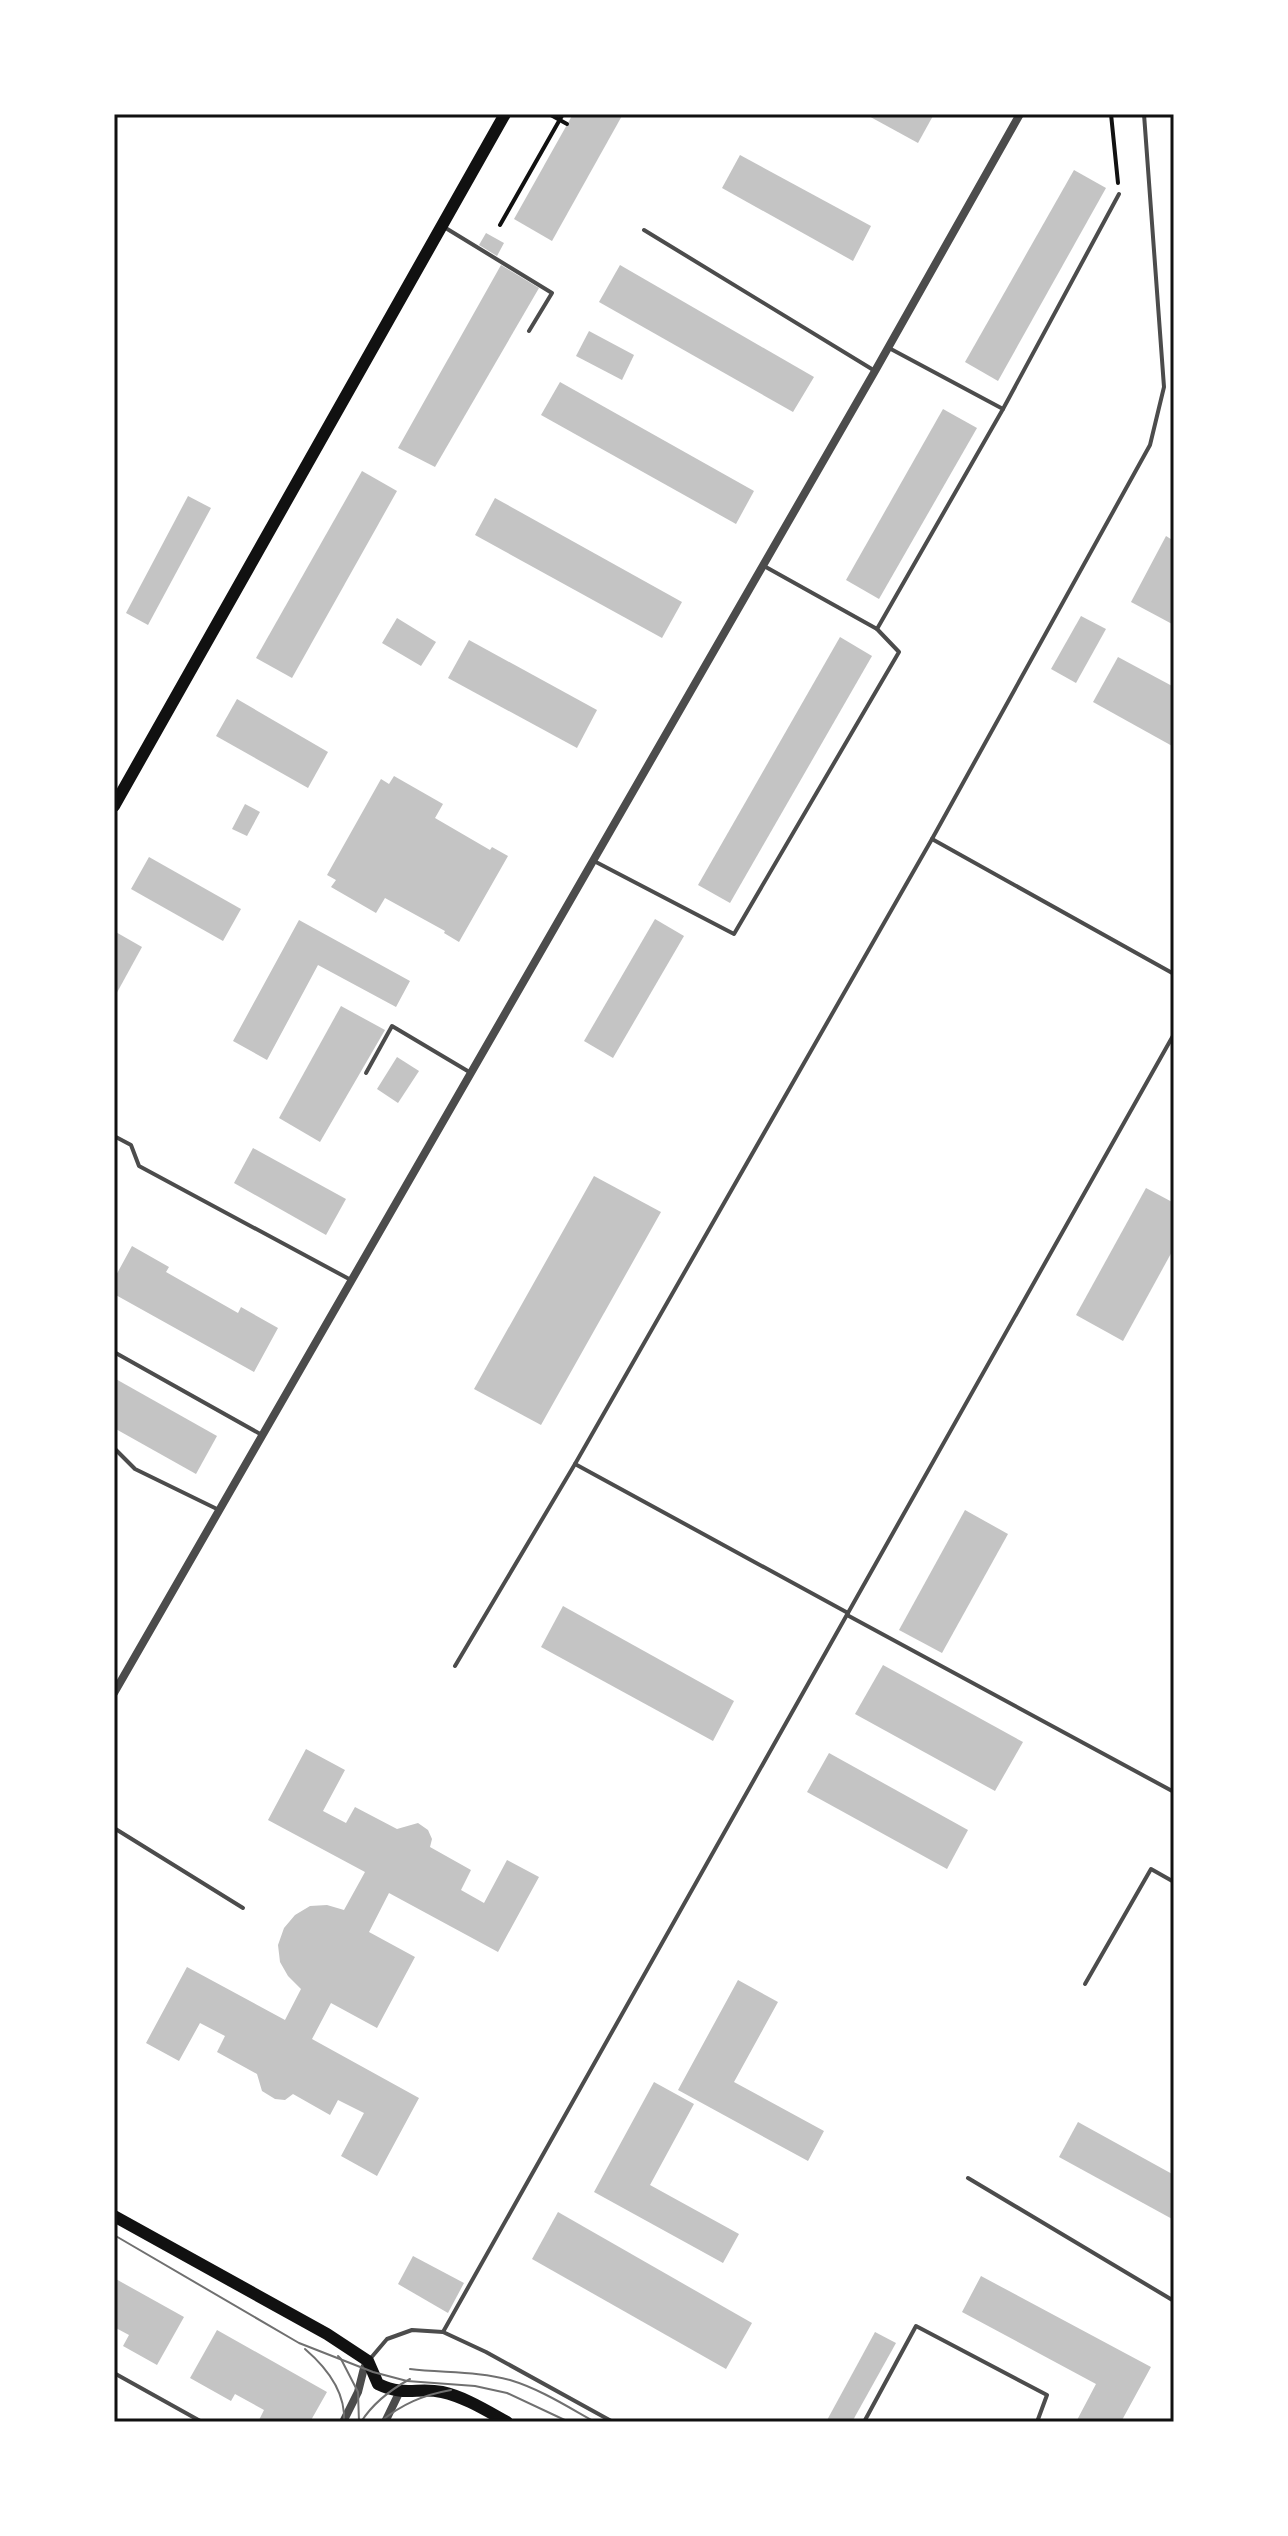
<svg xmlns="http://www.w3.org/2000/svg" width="1288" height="2536" font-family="Ubuntu,sans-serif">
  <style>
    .building { fill: #c4c4c4 }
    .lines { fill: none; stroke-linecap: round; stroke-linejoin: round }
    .path { stroke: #111; stroke-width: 4 }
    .service { stroke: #4c4c4c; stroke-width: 4 }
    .minor { stroke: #4c4c4c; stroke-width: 8 }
    .secondary { stroke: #111; stroke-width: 12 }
    .tram { stroke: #707070; stroke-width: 2 }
    .neatline { fill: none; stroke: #111; stroke-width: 3 }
  </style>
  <rect width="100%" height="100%" fill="#fff"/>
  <g class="building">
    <path d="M 573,114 L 623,114 L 552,241 L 514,219 Z"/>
    <path d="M 865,114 L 934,114 L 918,143 Z"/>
    <path d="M 740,155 L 871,226 L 853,261 L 722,188 Z"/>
    <path d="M 1074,170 L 1106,188 L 998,381 L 965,362 Z"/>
    <path d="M 486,233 L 504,243 L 497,256 L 479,245 Z"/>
    <path d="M 501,265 L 539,288 L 435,467 L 398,448 Z"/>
    <path d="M 620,265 L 814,377 L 793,412 L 599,302 Z"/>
    <path d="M 589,331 L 634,355 L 622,380 L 576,356 Z"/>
    <path d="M 560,382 L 754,491 L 736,524 L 541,415 Z"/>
    <path d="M 943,409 L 977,428 L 879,599 L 846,580 Z"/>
    <path d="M 362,471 L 397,491 L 292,678 L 256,658 Z"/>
    <path d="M 188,496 L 211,508 L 148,625 L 126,613 Z"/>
    <path d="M 495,498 L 682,602 L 662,638 L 475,535 Z"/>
    <path d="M 1166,536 L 1174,541 L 1174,625 L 1131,602 Z"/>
    <path d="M 1081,616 L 1106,629 L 1076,683 L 1051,669 Z"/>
    <path d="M 397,618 L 436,642 L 421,666 L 382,643 Z"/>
    <path d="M 840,637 L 872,656 L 730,903 L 698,885 Z"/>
    <path d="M 469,640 L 597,710 L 577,748 L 448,678 Z"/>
    <path d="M 1118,657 L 1174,687 L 1174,747 L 1093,702 Z"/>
    <path d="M 237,699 L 328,752 L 308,788 L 216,736 Z"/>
    <path d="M 394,776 L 443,804 L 435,818 L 490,850 L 492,847 L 508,856 L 459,942 L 444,933 L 445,931 L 385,898 L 376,913 L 331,887 L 336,880 L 327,875 L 381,779 L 389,784 Z"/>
    <path d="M 245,804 L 260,812 L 247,836 L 232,829 Z"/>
    <path d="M 149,857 L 241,909 L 223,941 L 131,889 Z"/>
    <path d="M 655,919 L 684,936 L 613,1058 L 584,1041 Z"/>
    <path d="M 299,920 L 410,981 L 396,1007 L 318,965 L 267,1060 L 233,1041 Z"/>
    <path d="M 114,931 L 142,947 L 114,998 Z"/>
    <path d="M 341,1006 L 385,1030 L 320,1142 L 279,1118 Z"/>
    <path d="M 397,1057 L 419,1071 L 398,1103 L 377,1089 Z"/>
    <path d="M 253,1148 L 346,1199 L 326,1235 L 234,1183 Z"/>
    <path d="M 594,1176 L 661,1212 L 541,1425 L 474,1389 Z"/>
    <path d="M 1146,1188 L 1174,1203 L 1174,1248 L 1123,1341 L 1076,1315 Z"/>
    <path d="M 132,1246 L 169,1267 L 166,1272 L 238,1313 L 241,1307 L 278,1328 L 254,1372 L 114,1294 L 114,1279 Z"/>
    <path d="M 114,1378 L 217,1436 L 196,1474 L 114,1428 Z"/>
    <path d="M 965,1510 L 1008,1534 L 942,1653 L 899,1630 Z"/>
    <path d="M 563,1606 L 734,1701 L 713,1741 L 541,1647 Z"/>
    <path d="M 883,1665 L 1023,1742 L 995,1791 L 855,1714 Z"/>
    <path d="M 306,1749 L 345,1770 L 323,1811 L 346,1823 L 355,1807 L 397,1829 L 418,1823 L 428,1830 L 432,1839 L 430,1847 L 471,1870 L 461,1890 L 484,1903 L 507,1860 L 539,1877 L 498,1952 L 389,1893 L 369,1932 L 415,1957 L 377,2028 L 331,2003 L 312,2039 L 419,2098 L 377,2176 L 341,2156 L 364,2113 L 338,2100 L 330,2115 L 293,2094 L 285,2100 L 275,2099 L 262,2091 L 257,2074 L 217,2052 L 225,2036 L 200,2023 L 179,2061 L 146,2043 L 187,1967 L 285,2020 L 301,1989 L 288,1976 L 280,1962 L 278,1945 L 284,1928 L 295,1915 L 310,1906 L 327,1905 L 344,1910 L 365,1872 L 268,1820 Z"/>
    <path d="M 829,1753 L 968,1830 L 947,1869 L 807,1792 Z"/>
    <path d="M 738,1980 L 778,2002 L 734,2082 L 824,2131 L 808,2161 L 678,2090 Z"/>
    <path d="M 654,2082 L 694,2104 L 650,2185 L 739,2234 L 723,2263 L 594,2192 Z"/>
    <path d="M 1078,2122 L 1174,2175 L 1174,2220 L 1059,2157 Z"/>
    <path d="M 558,2212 L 752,2323 L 726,2369 L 532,2259 Z"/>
    <path d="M 413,2256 L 464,2283 L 448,2313 L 398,2284 Z"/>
    <path d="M 981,2276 L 1151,2367 L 1121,2422 L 1076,2422 L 1096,2384 L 962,2312 Z"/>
    <path d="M 114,2278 L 184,2317 L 157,2365 L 123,2346 L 129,2335 L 114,2327 Z"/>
    <path d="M 217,2330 L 327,2392 L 310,2422 L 258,2422 L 264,2410 L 235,2394 L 231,2401 L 190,2378 Z"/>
    <path d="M 875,2332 L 896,2343 L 852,2422 L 826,2422 Z"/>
  </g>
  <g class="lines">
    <g class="path">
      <path d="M 549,114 L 567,124"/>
      <path d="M 1111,114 L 1118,183"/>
      <path d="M 500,225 L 563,114"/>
    </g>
    <g class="service">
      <path d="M 444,227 L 552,293 L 529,331"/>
      <path d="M 644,230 L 875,371"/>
      <path d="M 1003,409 L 1119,194"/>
      <path d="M 764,566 L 877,629 L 1003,409 L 889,348"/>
      <path d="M 932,839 L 1174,974"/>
      <path d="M 594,861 L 734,934 L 899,652 L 877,629"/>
      <path d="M 366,1073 L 392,1026 L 471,1073"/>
      <path d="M 114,1136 L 131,1145 L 139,1166 L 351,1280"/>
      <path d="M 114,1352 L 262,1435"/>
      <path d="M 114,1448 L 135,1469 L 219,1510"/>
      <path d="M 848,1613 L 575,1464 L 932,839 L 1150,445 L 1164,387 L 1144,114"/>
      <path d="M 847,1615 L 1174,1792"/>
      <path d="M 455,1666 L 575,1464"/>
      <path d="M 114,1828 L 243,1908"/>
      <path d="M 1085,1984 L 1151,1869 L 1174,1882"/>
      <path d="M 968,2178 L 1174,2301"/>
      <path d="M 443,2332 L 1174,1034"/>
      <path d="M 370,2359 L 387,2339 L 412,2330 L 443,2332 L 486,2352 L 613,2422"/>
      <path d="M 114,2373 L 202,2422"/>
      <path d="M 864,2422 L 916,2326 L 1047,2395 L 1037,2422"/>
    </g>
    <g class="minor">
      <path d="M 114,1693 L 875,371 L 1020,114"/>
      <path d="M 343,2422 L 358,2392 L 364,2368 L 368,2361"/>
      <path d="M 385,2422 L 399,2393"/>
    </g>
    <g class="secondary">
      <path d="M 114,806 L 505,114"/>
      <path d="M 114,2216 L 327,2334 L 368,2361 L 378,2384 C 405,2397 417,2387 442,2392 C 465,2397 487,2411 507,2422"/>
    </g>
    <g class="tram">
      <path d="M 114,2235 L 299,2343 L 373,2372 L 407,2381 L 475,2386 L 507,2393 L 569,2422"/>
      <path d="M 305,2349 C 326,2367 346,2391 344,2422"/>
      <path d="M 338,2356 L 341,2359 L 358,2392 L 359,2422"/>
      <path d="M 410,2369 C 443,2373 478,2371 510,2380 C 540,2389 568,2407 595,2422"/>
      <path d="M 361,2422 C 373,2403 390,2390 410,2379"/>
      <path d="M 380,2422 C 402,2404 423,2395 451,2390"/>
    </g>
  </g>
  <rect width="1288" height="2536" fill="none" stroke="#ffffff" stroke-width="232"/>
  <rect x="116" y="116" width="1056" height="2304" class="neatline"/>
</svg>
